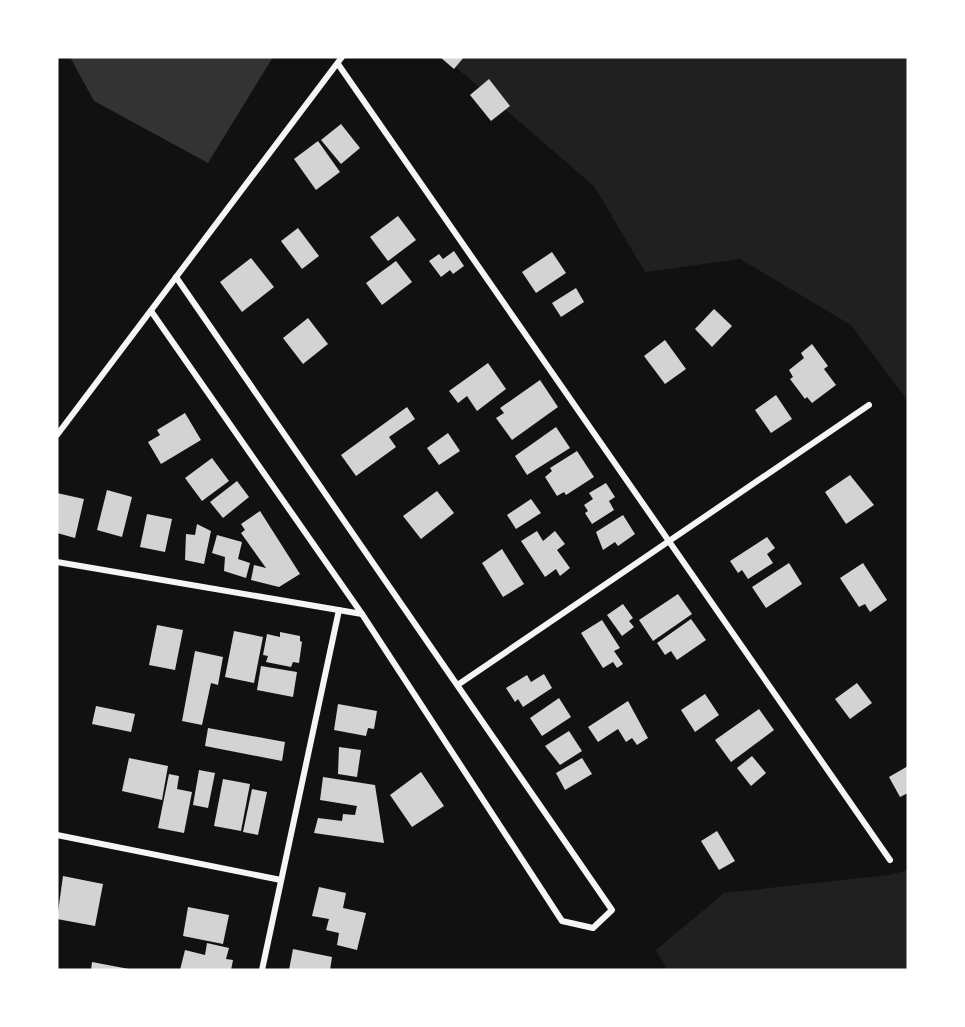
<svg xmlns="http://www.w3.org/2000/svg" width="965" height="1027" font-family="'Noto Sans',sans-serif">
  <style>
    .green { fill: #202020 }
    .water { fill: #333 }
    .building { fill: #d3d3d3 }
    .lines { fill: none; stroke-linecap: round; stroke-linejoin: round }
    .minor { stroke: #f5f5f5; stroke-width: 6 }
  </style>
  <rect width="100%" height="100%" fill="#111"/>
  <g class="green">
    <path d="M 444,57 L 908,57 L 908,401 L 851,325 L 740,259 L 645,272 L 594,186 Z"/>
    <path d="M 908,870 L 908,970 L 667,970 L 656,950 L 724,893 L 889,875 Z"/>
  </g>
  <path class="water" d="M 70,57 L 273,57 L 208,163 L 94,101 Z"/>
  <g class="building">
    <path d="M 440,57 L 464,57 L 454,69 Z"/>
    <path d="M 489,79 L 510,106 L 491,121 L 470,95 Z"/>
    <path d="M 341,124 L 360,148 L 341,164 L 321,140 Z"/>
    <path d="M 318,141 L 340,172 L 316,190 L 294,159 Z"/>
    <path d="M 398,216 L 416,240 L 388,261 L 370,237 Z"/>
    <path d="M 298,228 L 319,256 L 302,269 L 281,241 Z"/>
    <path d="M 454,251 L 464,266 L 453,274 L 450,270 L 441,277 L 429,261 L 439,254 L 443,259 Z"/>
    <path d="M 552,252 L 566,273 L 536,293 L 522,272 Z"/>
    <path d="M 251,258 L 274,287 L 242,312 L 220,282 Z"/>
    <path d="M 396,261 L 412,282 L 382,305 L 366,283 Z"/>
    <path d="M 576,288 L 584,302 L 561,317 L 552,303 Z"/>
    <path d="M 714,309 L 732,326 L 712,347 L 695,329 Z"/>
    <path d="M 308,318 L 328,344 L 303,364 L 283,338 Z"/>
    <path d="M 665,340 L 686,369 L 665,384 L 644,356 Z"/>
    <path d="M 812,344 L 828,366 L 824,369 L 836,385 L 812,403 L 807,397 L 805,399 L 790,379 L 793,377 L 789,370 L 804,358 L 801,353 Z"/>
    <path d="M 488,363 L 506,389 L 477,411 L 467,396 L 458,403 L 449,391 Z"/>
    <path d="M 540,380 L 558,407 L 512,440 L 496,418 L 504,413 L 500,408 Z"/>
    <path d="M 776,395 L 792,419 L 771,433 L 755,410 Z"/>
    <path d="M 407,407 L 415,419 L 389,437 L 396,447 L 356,476 L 341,455 Z"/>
    <path d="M 185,413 L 201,440 L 161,464 L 148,442 L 160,435 L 157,430 Z"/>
    <path d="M 556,427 L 570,448 L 527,475 L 515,456 Z"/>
    <path d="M 448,433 L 460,451 L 439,465 L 427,448 Z"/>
    <path d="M 577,451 L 594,477 L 566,495 L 564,492 L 557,496 L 545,477 L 552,471 L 550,468 Z"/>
    <path d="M 212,458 L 229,481 L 202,501 L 185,478 Z"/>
    <path d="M 850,475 L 874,505 L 846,524 L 825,492 Z"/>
    <path d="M 237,481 L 249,497 L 223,518 L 210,502 Z"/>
    <path d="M 606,483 L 615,497 L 609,501 L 614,510 L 592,524 L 585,513 L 588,511 L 584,505 L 593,499 L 589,493 Z"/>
    <path d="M 107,490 L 132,497 L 122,537 L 97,530 Z"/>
    <path d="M 437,491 L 454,513 L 421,539 L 403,516 Z"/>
    <path d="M 57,493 L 84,499 L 75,538 L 57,533 Z"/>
    <path d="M 531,499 L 541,513 L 516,529 L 507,515 Z"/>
    <path d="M 260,511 L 300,574 L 279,587 L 251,580 L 254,565 L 266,568 L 241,533 L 245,530 L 241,524 Z"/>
    <path d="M 147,514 L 172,519 L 165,552 L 140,547 Z"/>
    <path d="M 623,515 L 635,534 L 618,546 L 615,542 L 603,550 L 596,532 Z"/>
    <path d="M 197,524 L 211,531 L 204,564 L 185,560 L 186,534 L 195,535 Z"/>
    <path d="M 537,531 L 543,541 L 555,531 L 565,544 L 557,550 L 570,568 L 560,576 L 556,569 L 545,577 L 521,541 Z"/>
    <path d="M 217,535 L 242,542 L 238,559 L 250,563 L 246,578 L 224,571 L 225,557 L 212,553 Z"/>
    <path d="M 767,537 L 775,548 L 767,554 L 773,563 L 748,579 L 742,570 L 738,573 L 730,561 Z"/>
    <path d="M 502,549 L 524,584 L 503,597 L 482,563 Z"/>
    <path d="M 789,563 L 802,584 L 766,608 L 752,587 Z"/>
    <path d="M 863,563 L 887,600 L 870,612 L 865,604 L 859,607 L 840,578 Z"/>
    <path d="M 678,594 L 692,614 L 653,641 L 639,620 Z"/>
    <path d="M 623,604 L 633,618 L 629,621 L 634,627 L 622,636 L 607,615 Z"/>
    <path d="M 691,619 L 706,640 L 677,660 L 671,651 L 665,655 L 657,643 Z"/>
    <path d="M 602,620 L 620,648 L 614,651 L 623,664 L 617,668 L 613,662 L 603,668 L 581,633 Z"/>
    <path d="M 157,625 L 183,630 L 175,670 L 149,665 Z"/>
    <path d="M 234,631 L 263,637 L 254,683 L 225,677 Z"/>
    <path d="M 280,632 L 300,636 L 300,641 L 302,642 L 299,663 L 293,662 L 291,667 L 266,662 L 268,656 L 263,655 L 267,634 L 280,637 Z"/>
    <path d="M 195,651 L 223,657 L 218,685 L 211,683 L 202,725 L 182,721 Z"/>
    <path d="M 261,666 L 297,672 L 293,697 L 257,690 Z"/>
    <path d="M 544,674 L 552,688 L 523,707 L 518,699 L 515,702 L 506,688 L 527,675 L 531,682 Z"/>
    <path d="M 857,683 L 872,703 L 850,719 L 835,699 Z"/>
    <path d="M 705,694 L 719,715 L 695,732 L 681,710 Z"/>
    <path d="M 559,698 L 571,717 L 542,736 L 530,718 Z"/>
    <path d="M 628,701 L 648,738 L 637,745 L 632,738 L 626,742 L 618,729 L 598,742 L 588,727 Z"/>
    <path d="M 338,704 L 377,711 L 374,729 L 368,728 L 366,736 L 334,730 Z"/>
    <path d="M 96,706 L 135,714 L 131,732 L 92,724 Z"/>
    <path d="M 759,709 L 774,730 L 731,762 L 715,740 Z"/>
    <path d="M 208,728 L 285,742 L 282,761 L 205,746 Z"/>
    <path d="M 569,731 L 582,751 L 560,765 L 545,746 Z"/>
    <path d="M 339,747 L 361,750 L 357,777 L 338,774 Z"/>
    <path d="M 752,756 L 766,773 L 751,786 L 737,768 Z"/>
    <path d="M 129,758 L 168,766 L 162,800 L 122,791 Z"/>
    <path d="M 582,758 L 592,774 L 565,790 L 556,773 Z"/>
    <path d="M 908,766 L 908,793 L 900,797 L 889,777 Z"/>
    <path d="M 199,770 L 215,773 L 208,808 L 193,805 Z"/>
    <path d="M 421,772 L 444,806 L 412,827 L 390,795 Z"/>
    <path d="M 169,774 L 179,776 L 177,789 L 192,792 L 184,833 L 158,828 Z"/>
    <path d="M 323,777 L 375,785 L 384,843 L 314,833 L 318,818 L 342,821 L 343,814 L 355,815 L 357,806 L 320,800 Z"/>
    <path d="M 223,779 L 250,784 L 241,831 L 214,826 Z"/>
    <path d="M 252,789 L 267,792 L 258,835 L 243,832 Z"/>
    <path d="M 717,831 L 735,861 L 719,870 L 701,841 Z"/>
    <path d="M 63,876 L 103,884 L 95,926 L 57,919 Z"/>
    <path d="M 319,887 L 346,893 L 343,908 L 366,913 L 357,950 L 337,945 L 339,933 L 326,930 L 329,919 L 312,916 Z"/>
    <path d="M 188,907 L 229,915 L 223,944 L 183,936 Z"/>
    <path d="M 207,943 L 229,948 L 226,959 L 233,960 L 231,970 L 180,970 L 185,950 L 205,955 Z"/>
    <path d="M 293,949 L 332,957 L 330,970 L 289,970 Z"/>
    <path d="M 92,962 L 129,969 L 129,970 L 91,970 Z"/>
  </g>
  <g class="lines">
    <g class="minor">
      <path d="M 338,64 L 890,860"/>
      <path d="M 151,311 L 362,614 L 562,921 L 593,928 L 612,910 L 176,277"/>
      <path d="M 57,435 L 342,57"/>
      <path d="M 57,562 L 362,614"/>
      <path d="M 459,684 L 869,405"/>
      <path d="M 57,835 L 281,880"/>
      <path d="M 262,970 L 339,610"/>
    </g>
  </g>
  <rect width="965" height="1027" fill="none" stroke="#ffffff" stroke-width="117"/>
</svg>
